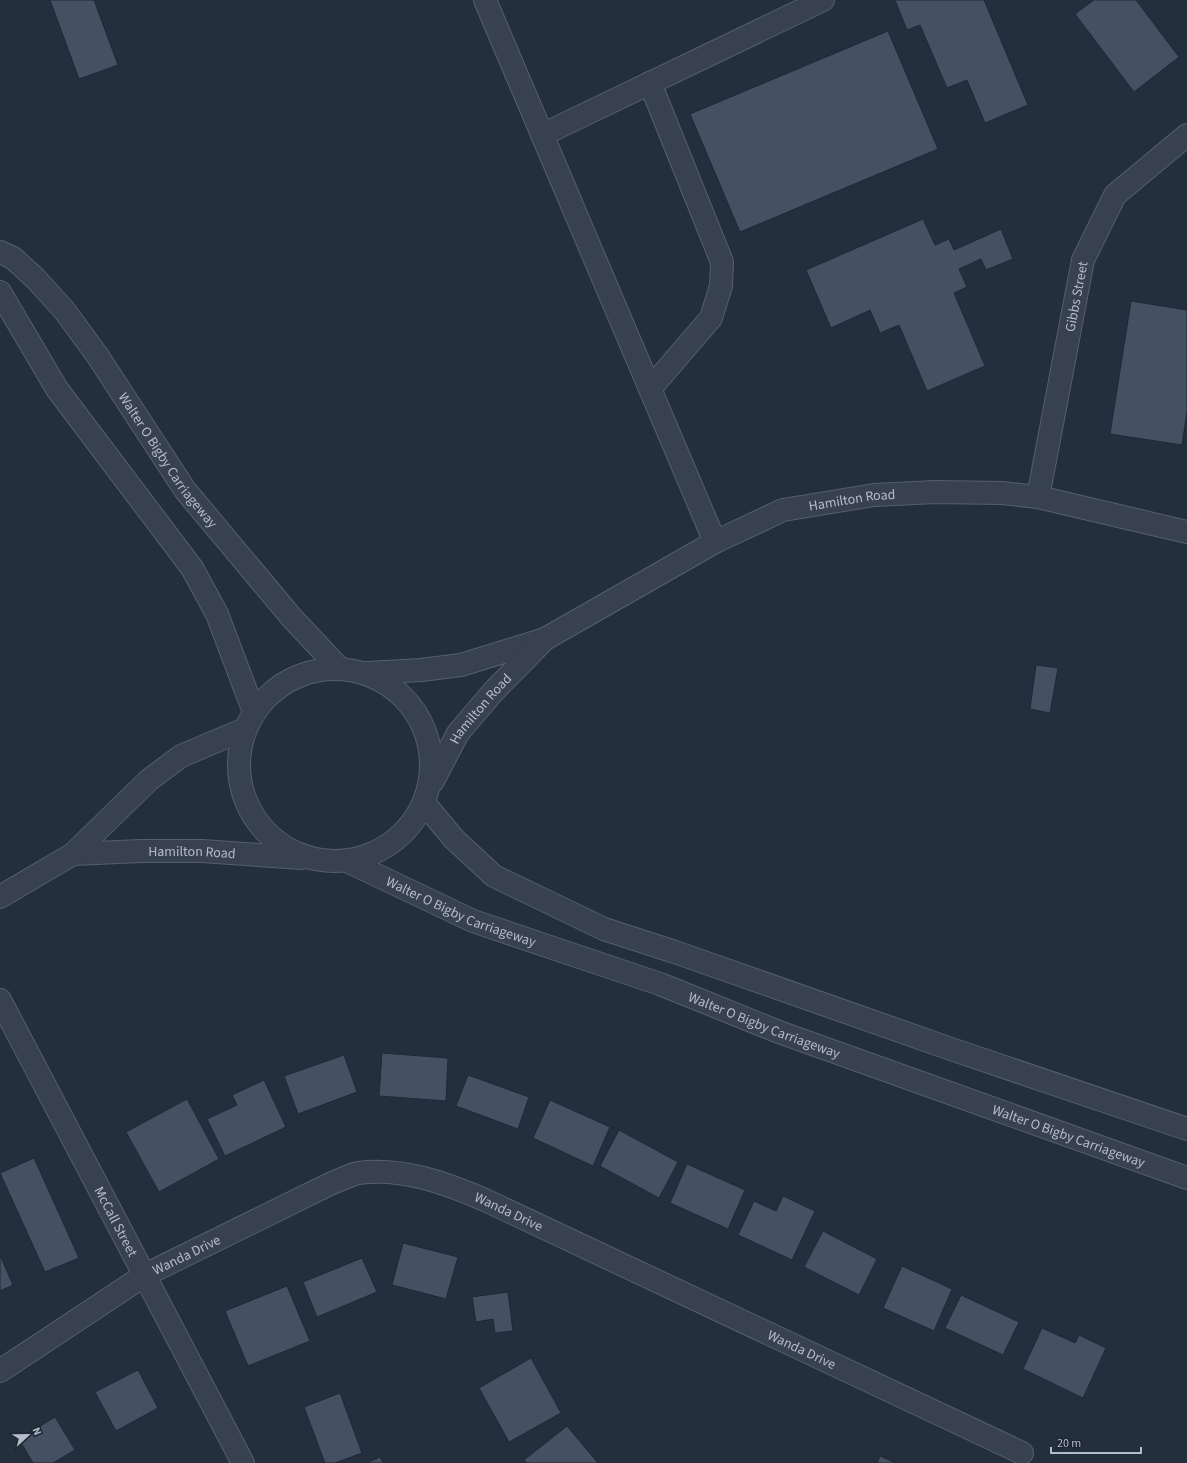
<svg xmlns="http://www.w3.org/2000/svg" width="1187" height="1463" font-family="'Source Sans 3',sans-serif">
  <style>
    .building { fill: #455162; stroke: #1f2835 }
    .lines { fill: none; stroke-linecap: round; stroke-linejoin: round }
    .minor-casing { stroke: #565f6c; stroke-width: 24 }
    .minor { stroke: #38414e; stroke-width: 22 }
    .labels { text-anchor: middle; stroke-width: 3.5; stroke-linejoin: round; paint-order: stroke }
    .street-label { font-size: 14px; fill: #b4bcc9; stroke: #1d2633 }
  </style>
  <rect width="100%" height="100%" fill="#242f3e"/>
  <g class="building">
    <path d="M 50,0 L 94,0 L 118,65 L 79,79 Z"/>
    <path d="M 895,0 L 984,0 L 1028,105 L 985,123 L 967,80 L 947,88 L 920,25 L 907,30 Z"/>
    <path d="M 1094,0 L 1136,0 L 1179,57 L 1134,92 L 1075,14 Z"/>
    <path d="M 888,31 L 938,149 L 740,232 L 690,114 Z"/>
    <path d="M 923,219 L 935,245 L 949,239 L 954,250 L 1001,229 L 1013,259 L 986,270 L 981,259 L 959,269 L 967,287 L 954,293 L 985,366 L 927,391 L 899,325 L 880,333 L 870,310 L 831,328 L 806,270 Z"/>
    <path d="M 1131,301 L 1187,310 L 1187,412 L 1182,445 L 1110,434 Z"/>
    <path d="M 1036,665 L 1058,668 L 1050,713 L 1030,709 Z"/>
    <path d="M 382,1053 L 448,1058 L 446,1101 L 379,1096 Z"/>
    <path d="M 344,1055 L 357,1092 L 298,1114 L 284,1076 Z"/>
    <path d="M 468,1075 L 529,1097 L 518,1129 L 456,1106 Z"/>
    <path d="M 264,1080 L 286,1127 L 225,1156 L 207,1119 L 237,1105 L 232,1095 Z"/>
    <path d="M 187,1099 L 219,1159 L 159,1192 L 126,1132 Z"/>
    <path d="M 550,1100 L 610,1127 L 593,1166 L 533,1138 Z"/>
    <path d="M 619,1130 L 678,1162 L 659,1198 L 600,1166 Z"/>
    <path d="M 34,1158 L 79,1258 L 45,1272 L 0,1173 Z"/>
    <path d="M 687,1164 L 745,1190 L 728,1229 L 670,1203 Z"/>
    <path d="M 783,1196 L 815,1211 L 792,1260 L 738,1235 L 754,1201 L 776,1211 Z"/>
    <path d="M 823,1231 L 877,1259 L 859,1295 L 804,1267 Z"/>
    <path d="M 403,1243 L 458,1257 L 446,1299 L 392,1285 Z"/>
    <path d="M 0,1255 L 13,1285 L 0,1291 Z"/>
    <path d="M 362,1258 L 377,1292 L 317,1317 L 303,1282 Z"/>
    <path d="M 902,1266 L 952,1289 L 934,1331 L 883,1308 Z"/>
    <path d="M 287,1286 L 310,1341 L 248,1366 L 225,1311 Z"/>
    <path d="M 508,1292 L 513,1331 L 495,1333 L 493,1319 L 476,1322 L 472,1297 Z"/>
    <path d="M 961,1295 L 1019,1322 L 1003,1355 L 945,1328 Z"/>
    <path d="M 1042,1328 L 1075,1343 L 1079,1335 L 1106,1348 L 1083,1398 L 1023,1369 Z"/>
    <path d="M 531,1358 L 561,1413 L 509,1442 L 479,1388 Z"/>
    <path d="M 138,1370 L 158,1408 L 116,1431 L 95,1392 Z"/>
    <path d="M 340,1393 L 362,1453 L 335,1463 L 325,1463 L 304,1407 Z"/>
    <path d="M 55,1417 L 75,1450 L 53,1463 L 33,1463 L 19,1439 Z"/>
    <path d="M 567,1426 L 598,1463 L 527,1463 L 524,1460 Z"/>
    <path d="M 880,1456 L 896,1463 L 877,1463 Z"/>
    <path d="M 380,1457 L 383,1463 L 367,1463 Z"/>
  </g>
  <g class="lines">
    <g class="minor-casing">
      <g id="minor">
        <path d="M 485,0 L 715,542"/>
        <path d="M 542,135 L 823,0"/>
        <path id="s1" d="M 0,252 L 13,258 L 35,278 L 64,310 L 97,355 L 185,490 L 292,618 L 339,668"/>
        <path d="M 0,292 L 57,389 L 192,568 L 217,614 L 254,712"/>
        <path d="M 650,389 L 711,318 L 721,286 L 722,262 L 650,83"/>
        <path id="s2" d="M 1038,497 L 1083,260 L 1115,195 L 1187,135"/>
        <circle cx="335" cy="765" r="96"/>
        <path id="s3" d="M 367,673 L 421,670 L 461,665 L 545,639 L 715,542 L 783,510 L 874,495 L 935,492 L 1002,493 L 1038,497 L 1187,532"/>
        <path id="s4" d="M 433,781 L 458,733 L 493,692 L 543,641"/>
        <path d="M 424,803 L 454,839 L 494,876 L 604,929 L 675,952 L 951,1049 L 1187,1129"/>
        <path id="s5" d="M 73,854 L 141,851 L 202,851 L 302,858"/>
        <path id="s6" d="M 347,861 L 473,921 L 660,984 L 779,1032 L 1187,1178"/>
        <path d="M 0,897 L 73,854 L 149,780 L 181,756 L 245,729"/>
        <path id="s7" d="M 0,1000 L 243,1463"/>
        <path id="s8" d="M 0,1371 L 145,1275 L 332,1183 C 340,1180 350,1175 358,1173 C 402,1167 446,1183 485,1200 L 1022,1453"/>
      </g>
    </g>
    <use href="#minor" class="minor"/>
  </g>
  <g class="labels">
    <g class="street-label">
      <text dy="5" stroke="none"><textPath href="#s2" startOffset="204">Gibbs Street</textPath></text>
      <text dy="5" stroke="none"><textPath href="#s1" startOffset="270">Walter O Bigby Carriageway</textPath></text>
      <text dy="5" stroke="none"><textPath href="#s3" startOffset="523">Hamilton Road</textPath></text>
      <text dy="5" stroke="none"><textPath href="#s4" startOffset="87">Hamilton Road</textPath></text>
      <text dy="5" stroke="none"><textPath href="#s5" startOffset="119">Hamilton Road</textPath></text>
      <text dy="5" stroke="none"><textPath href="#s6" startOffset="125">Walter O Bigby Carriageway</textPath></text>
      <text dy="5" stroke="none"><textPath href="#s6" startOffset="449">Walter O Bigby Carriageway</textPath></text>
      <text dy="5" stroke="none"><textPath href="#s6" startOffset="773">Walter O Bigby Carriageway</textPath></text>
      <text dy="5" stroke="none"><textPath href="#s8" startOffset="568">Wanda Drive</textPath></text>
      <text dy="5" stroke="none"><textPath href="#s7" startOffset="250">McCall Street</textPath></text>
      <text dy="5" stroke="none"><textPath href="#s8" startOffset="220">Wanda Drive</textPath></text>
      <text dy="5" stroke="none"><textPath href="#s8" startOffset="892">Wanda Drive</textPath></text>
    </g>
  </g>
  <g transform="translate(28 1435) rotate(68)" stroke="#1d2633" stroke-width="3" paint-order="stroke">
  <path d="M0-3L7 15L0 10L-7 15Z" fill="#b4bcc9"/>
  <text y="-6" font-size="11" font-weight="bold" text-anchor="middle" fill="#b4bcc9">N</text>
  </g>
  <path d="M1051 1447v6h90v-6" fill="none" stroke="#b4bcc9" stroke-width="2"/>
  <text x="1057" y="1447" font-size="12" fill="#b4bcc9" stroke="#1d2633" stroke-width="3" paint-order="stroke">20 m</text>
</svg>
